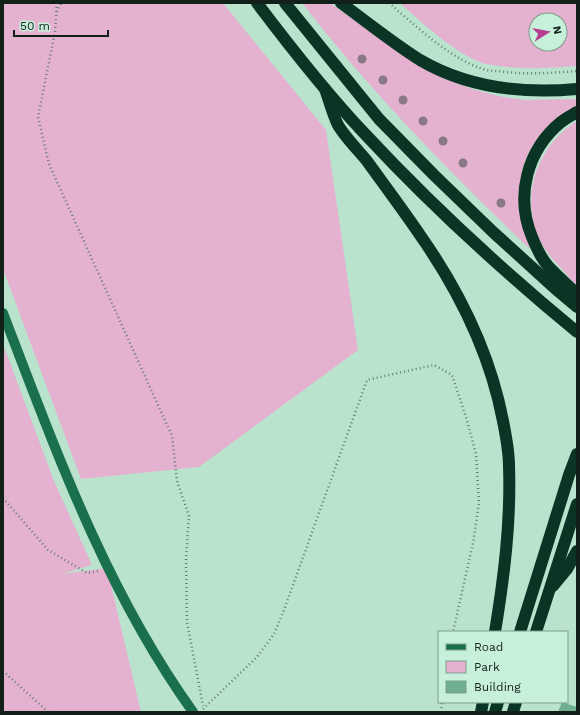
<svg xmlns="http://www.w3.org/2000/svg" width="580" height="715" font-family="'Work Sans',sans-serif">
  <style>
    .green { fill: #e5b1d1; fill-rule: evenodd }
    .building { fill: #70b090 }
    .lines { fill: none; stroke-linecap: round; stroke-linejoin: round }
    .path { stroke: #637f71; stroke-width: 2.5; stroke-dasharray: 1 3; stroke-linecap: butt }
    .secondary { stroke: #1a6f4d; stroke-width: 10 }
    .highway { stroke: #0a3524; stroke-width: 12 }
    .tree { fill: #8a7887 }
  </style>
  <rect width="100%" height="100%" fill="#bae3cd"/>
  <g class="green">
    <path d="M 3,3 L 223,3 L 326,130 L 358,350 L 199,467 L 81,479 L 3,269 Z"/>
    <path d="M 302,3 L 330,3 L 417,65 L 444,78 L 472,89 L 498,96 L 525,100 L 577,99 L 577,107 C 567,115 548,126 540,136 C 513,168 516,211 530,249 C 448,171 372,93 302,3 Z"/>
    <path d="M 400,3 L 577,3 L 577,66 C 551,68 526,70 500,66 C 495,65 490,65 485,64 C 457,55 422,23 400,3 ZM 536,20 L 560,20 L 560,44 L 536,44 Z"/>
    <path d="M 577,121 L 577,285 C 571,280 567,275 562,269 C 552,259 542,247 537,234 C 521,191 539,145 577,121 Z"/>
    <path d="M 3,344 L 54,481 L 92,565 L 61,574 L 107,568 L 141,712 L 3,712 Z"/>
  </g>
  <path class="building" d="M 562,702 L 577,707 L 577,712 L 558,712 Z"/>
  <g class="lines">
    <g class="path">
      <path d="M 57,3 L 55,32 L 38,117 L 49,164 L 172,436 L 177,481 L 189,516 L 186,559 L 187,622 L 203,706"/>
      <path d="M 389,3 C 416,26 449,58 483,69 C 488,71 493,71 498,71 C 524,75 551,73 577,71"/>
      <path d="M 57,12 L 61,3"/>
      <path d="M 3,498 L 48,550 L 87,573 L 98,571"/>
      <path d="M 3,671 L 48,712"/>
      <path d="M 203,709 L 257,657 L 274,634 L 284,610 L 367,380 L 434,365 L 452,375 L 466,417 L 476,454 L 479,503 L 473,543 L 453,632"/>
      <path d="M 441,712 L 442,702"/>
    </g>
    <path class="secondary" d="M 3,313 C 56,451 106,591 193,712"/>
    <g class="highway">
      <path d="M 257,3 C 291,48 326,93 365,134 C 431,205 502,270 577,332"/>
      <path d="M 285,3 L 379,119 L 434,175 L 493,232 L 558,291 L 577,307"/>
      <path d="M 341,3 C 367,22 393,43 420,60 C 468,88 523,94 577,89"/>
      <path d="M 325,89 C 329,100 332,112 337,123 C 342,134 359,151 367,161 C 385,186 403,210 420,235 C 460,292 490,353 503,421 C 506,436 509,451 509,466 C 511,522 504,577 495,632"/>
      <path d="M 577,112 C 572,115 566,118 561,122 C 527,150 515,196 532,237 C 536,247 541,258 548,266 C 557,276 568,285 577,294"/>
      <path d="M 553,586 L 567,569 L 577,551"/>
      <path d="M 520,632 L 569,475 L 577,454"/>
      <path d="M 536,632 L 577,504"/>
      <path d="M 481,712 L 483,702"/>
      <path d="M 495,712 L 498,702"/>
      <path d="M 513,712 L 516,702"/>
    </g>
  </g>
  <g class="tree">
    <circle cx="362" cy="59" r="4.5"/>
    <circle cx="383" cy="80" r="4.5"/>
    <circle cx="403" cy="100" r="4.5"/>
    <circle cx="423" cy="121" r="4.5"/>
    <circle cx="443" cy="141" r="4.5"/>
    <circle cx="463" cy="163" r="4.5"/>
    <circle cx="501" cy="203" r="4.5"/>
  </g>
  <rect width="580" height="715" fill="none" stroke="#112019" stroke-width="8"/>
  <rect x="438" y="631" width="130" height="72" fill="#c7f0da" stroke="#7e9d8d"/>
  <rect x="446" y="644" width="20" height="6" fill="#1a6f4d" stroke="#7e9d8d"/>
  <text x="474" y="651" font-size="12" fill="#112019">Road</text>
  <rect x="446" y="661" width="20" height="12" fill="#e5b1d1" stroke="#7e9d8d"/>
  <text x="474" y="671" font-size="12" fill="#112019">Park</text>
  <rect x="446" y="681" width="20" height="12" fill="#70b090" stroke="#7e9d8d"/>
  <text x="474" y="691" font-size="12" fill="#112019">Building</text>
  <g transform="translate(548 32) rotate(79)"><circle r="19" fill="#c7f0da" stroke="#7e9d8d"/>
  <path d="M0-3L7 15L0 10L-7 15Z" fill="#b73f93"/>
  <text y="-6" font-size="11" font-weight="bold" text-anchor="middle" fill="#112019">N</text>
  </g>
  <path d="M14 30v6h94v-6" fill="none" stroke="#112019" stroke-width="2"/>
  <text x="20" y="30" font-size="12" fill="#112019" stroke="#c7f0da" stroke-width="3" paint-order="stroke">50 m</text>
</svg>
